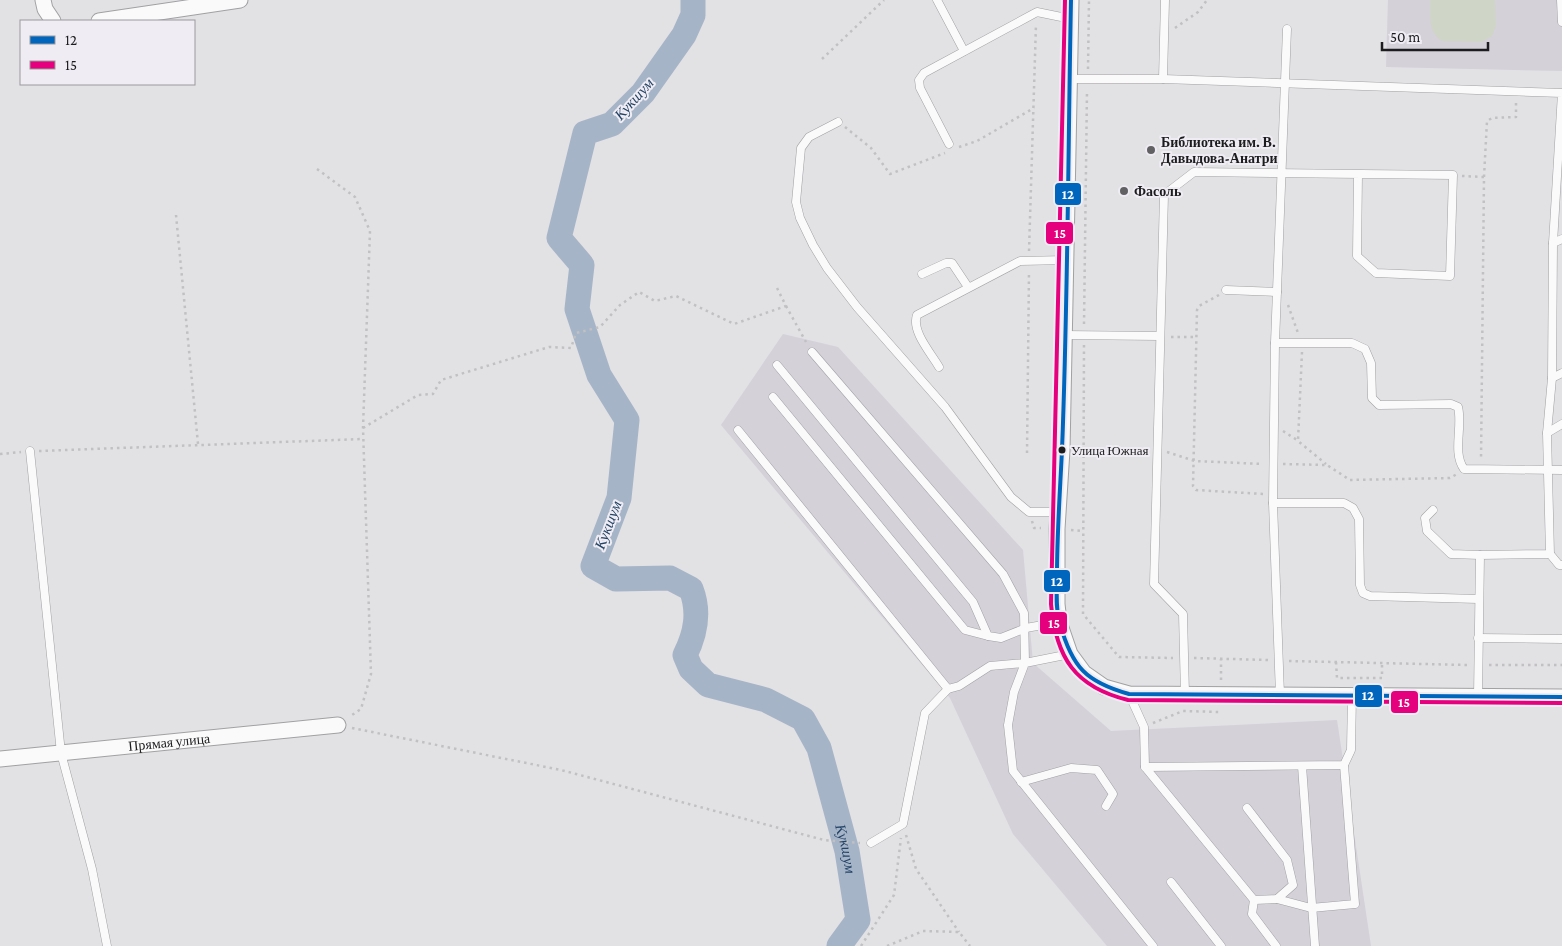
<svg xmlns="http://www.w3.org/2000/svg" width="1562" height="946" font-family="'Crimson Pro',serif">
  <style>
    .built { fill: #d4d1d9 }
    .green { fill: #cfd5c7 }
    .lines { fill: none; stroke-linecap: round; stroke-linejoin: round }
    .river { stroke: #a6b4c7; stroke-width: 25 }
    .service-casing { stroke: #a1a0a2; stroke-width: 9 }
    .minor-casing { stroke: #a1a0a2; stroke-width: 17 }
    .path { stroke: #c1c0c2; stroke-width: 2.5; stroke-dasharray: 2.5 4; stroke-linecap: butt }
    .service { stroke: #fbfafb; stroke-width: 8 }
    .minor { stroke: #fbfafb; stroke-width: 15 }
    .bus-1-casing { stroke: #efedf3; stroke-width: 8 }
    .bus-2-casing { stroke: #efedf3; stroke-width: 8 }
    .bus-1 { stroke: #0065bd; stroke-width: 4 }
    .bus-2 { stroke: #e5007d; stroke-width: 4 }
    .poi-dot { fill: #616063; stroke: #efedf3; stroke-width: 2 }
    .bus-dot { fill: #1c1b1d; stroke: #efedf3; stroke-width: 2 }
    .labels { text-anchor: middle; stroke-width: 4; stroke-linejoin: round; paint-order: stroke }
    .bus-label { font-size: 13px; fill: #1c1b1d; stroke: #efedf3; text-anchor: start }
    .poi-label { font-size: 14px; font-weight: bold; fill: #1c1b1d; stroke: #efedf3; text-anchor: start }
    .street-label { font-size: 14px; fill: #1c1b1d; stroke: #efedf3 }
    .water-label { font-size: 15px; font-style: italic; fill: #234367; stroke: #efedf3 }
    .line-badge { stroke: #efedf3; stroke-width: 2 }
    .badge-label { font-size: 14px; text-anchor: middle; font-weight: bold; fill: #fff }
  </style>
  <rect width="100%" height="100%" fill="#e2e1e4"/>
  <g class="built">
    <path d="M 1388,0 L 1562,0 L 1562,71 L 1386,67 Z"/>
    <path d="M 783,334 L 838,347 L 1023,550 L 1033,663 L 1111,731 L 1337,720 L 1371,946 L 1107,946 L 1013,834 L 950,698 L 721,425 Z"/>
  </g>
  <path class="green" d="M 1430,0 L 1495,0 L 1496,26 L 1492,36 L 1482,42 L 1442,41 C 1427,31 1431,16 1430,0 Z"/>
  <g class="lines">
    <path class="river" id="s1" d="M 693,0 L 693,15 L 684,35 L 643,93 L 612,124 L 585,133 L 559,238 L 582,265 L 577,309 L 599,375 L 627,420 L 619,498 L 593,566 L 616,579 L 670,578 L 691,589 C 700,612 696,633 685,655 L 691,669 L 708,685 L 766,700 L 803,719 L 819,748 L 847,851 L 858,920 L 839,946"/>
    <g class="service-casing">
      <g id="service">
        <path d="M 937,0 L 964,51"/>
        <path d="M 1561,0 L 1562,22"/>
        <path d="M 1069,79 L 1163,79 L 1562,93 L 1553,243 L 1552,378 L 1547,433 L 1550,554 L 1480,555 L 1478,696"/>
        <path d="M 1163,79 L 1165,0"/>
        <path d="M 838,122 L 809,137 L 801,148 L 796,202 L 800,218 L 813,245 L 827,268 L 857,307 L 945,407 L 1011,497 L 1029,512 L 1058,512"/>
        <path d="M 949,144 L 920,88 L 919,80 L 924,73 L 1037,12 L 1071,19"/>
        <path d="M 1553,243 L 1562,239"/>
        <path d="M 922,274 L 946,263 L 952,263 L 968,287"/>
        <path d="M 1226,290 L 1277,292"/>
        <path d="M 1064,335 L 1159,336"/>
        <path d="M 1275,343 L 1352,343 L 1365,349 L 1371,363 L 1372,398 L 1379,405 L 1451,404 L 1458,407 C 1463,426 1452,453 1464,469 L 1562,470"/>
        <path d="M 777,365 L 973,602 L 988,636 L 1001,638 L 1026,628 L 1059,622"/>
        <path d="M 939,367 C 931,353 911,331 917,315 L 1020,261 L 1066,260"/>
        <path d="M 1552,378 L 1562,373"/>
        <path d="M 773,397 L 965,630 L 988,636"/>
        <path d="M 738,430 L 948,689 L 959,686 L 990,666 L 1025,663 L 1024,613 L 1003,574 L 812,352"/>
        <path d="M 1547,433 L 1562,424"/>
        <path d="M 30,451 L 61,753 L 92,869 L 107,946"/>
        <path d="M 1273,503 L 1344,503 L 1353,508 L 1359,519 L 1360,585 L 1363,593 L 1370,596 L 1478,599"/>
        <path d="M 1433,510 L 1425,518 L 1427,531 L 1451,554 L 1480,555"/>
        <path d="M 1550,554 L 1559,565 L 1562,565"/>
        <path d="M 1478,638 L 1562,639"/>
        <path d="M 1070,654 L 1025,663 L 1014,692 L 1008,725 L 1013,771 L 1153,946"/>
        <path d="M 1129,694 L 1144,727 L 1145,767 L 1254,900 L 1277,899 L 1293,885 L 1287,860 L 1247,808"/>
        <path d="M 1185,695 L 1183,614 L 1154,584 L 1164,195 L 1194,172 L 1453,175 L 1450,276 L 1376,273 L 1357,256 L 1358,174"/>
        <path d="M 1280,695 L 1273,503 L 1275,343 L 1287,29"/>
        <path d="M 1302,766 L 1315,946"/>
        <path d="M 1145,767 L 1344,765 L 1351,750 L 1352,695"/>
        <path d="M 1021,782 L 1071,768 L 1097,770 L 1113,794 L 1106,806"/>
        <path d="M 871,843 L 903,824 L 925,713 L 948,689"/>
        <path d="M 1171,882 L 1221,946"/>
        <path d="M 1277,899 L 1311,908 L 1355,904 L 1344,765"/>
        <path d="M 1254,900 L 1252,914 L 1276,946"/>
      </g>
    </g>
    <g class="minor-casing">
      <g id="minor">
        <path d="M 43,0 L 45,9 L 53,21"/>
        <path d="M 1071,0 L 1062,450 L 1057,529 L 1057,604 L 1059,622 L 1070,654 L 1084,673 L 1104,687 L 1129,694 L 1562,697"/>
        <path d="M 99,21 L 240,0"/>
        <path id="s2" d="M 0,759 L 338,725"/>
      </g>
    </g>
    <g class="path">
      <path d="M 1175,28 L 1198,12 L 1207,0"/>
      <path d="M 822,59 L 884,0"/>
      <path d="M 1088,69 L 1089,0"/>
      <path d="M 845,127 L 871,148 L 890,174 L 945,153"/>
      <path d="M 959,147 L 977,141 L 1034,108"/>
      <path d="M 317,169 L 355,197 L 370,231 L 363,428 L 371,674 L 361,709 L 349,717"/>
      <path d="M 1462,176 L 1484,177 L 1481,460"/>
      <path d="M 1484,177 L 1487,121 L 1492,118 L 1516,117 L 1516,102"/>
      <path d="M 176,215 L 198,444"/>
      <path d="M 1029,251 L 1036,24"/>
      <path d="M 1219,295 L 1199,306 L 1197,310 L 1193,486 L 1196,490 L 1263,494"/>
      <path d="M 1288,305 L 1298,333"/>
      <path d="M 786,306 L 806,342"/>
      <path d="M 1084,324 L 1087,90"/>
      <path d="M 1171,337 L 1196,337"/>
      <path d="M 1084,345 L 1083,614 L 1119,657 L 1173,658"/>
      <path d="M 1302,352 L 1298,441 L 1326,464"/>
      <path d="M 363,428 L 418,395 L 433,394 L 441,380 L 549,347 L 571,348 L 576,333 L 600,327 L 620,305 L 639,292 L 655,301 L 676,296 L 734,324 L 786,306 L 777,288"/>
      <path d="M 1283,431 L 1297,440"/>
      <path d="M 39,451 L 363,439"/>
      <path d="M 1167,452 L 1195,461 L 1263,464"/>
      <path d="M 1027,453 L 1029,271"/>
      <path d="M 0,454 L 21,452"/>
      <path d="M 1283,464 L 1327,465 L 1350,480 L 1450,478 L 1457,474"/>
      <path d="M 1032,521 L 1034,528 L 1041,528"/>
      <path d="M 1071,530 L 1082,531"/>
      <path d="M 1194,658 L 1268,660"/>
      <path d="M 1289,661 L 1468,665"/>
      <path d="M 1336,662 L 1337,678 L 1382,678 L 1382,663"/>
      <path d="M 1489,665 L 1562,665"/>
      <path d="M 1221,680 L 1221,659"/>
      <path d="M 1153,723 L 1183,711 L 1219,712 L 1219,709"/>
      <path d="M 352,728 L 561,770 L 824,840 L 860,843"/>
      <path d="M 906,835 L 916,869 L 959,932"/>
      <path d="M 861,946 L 894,895 L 901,838"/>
      <path d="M 887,946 L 923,931 L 959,932 L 970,946"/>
    </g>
    <use href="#service" class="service"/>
    <use href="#minor" class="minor"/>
    <g class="bus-1-casing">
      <path id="bus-1" d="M 1071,0 C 1068,150 1068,300 1062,450 C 1060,492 1057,533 1057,575 C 1057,591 1055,608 1060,624 C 1072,667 1086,682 1129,694 L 1562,697"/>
    </g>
    <g class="bus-2-casing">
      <path id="bus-2" d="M 1065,0 L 1051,604 C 1056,658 1075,687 1128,700 L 1562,703"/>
    </g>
    <use href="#bus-1" class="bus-1"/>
    <use href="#bus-2" class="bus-2"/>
  </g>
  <g class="poi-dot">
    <circle cx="1151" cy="150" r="5"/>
    <circle cx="1124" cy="191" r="5"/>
  </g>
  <circle class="bus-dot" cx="1062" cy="450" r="4.5"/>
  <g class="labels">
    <g class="bus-label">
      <text x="1071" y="455">Улица Южная</text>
    </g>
    <g class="poi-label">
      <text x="1161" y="147">Библиотека им. В.<tspan x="1161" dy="16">Давыдова-Анатри</tspan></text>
      <text x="1134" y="196">Фасоль</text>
    </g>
    <g class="street-label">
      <text dy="5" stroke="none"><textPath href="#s2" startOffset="170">Прямая улица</textPath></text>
    </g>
    <g class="water-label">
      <text transform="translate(634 99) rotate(-48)" y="5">Кукшум</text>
      <text transform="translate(608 525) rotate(-69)" y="5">Кукшум</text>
      <text dy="5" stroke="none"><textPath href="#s1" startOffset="1092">Кукшум</textPath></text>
    </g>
  </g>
  <g class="line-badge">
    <rect x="1054" y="182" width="28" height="24" rx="5" fill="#0065bd"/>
    <rect x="1045" y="221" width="29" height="24" rx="5" fill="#e5007d"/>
    <rect x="1043" y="569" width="28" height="24" rx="5" fill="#0065bd"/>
    <rect x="1039" y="611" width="29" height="24" rx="5" fill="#e5007d"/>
    <rect x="1354" y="684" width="29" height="24" rx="5" fill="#0065bd"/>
    <rect x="1390" y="690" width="29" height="24" rx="5" fill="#e5007d"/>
  </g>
  <g class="badge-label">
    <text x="1068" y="199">12</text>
    <text x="1060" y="238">15</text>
    <text x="1057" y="586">12</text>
    <text x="1054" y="628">15</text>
    <text x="1368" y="700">12</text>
    <text x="1404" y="707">15</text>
  </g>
  <rect x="20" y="20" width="175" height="65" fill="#efedf3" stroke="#9b999d"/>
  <rect x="30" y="36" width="25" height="8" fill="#0065bd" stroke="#9b999d"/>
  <text x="65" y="45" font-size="15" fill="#1c1b1d">12</text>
  <rect x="30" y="61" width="25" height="8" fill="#e5007d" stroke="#9b999d"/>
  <text x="65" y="70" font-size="15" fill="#1c1b1d">15</text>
  <path d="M1382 42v8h106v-8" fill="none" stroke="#1c1b1d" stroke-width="2.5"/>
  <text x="1390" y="42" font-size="15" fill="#1c1b1d" stroke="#efedf3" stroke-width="4" paint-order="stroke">50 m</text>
</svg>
